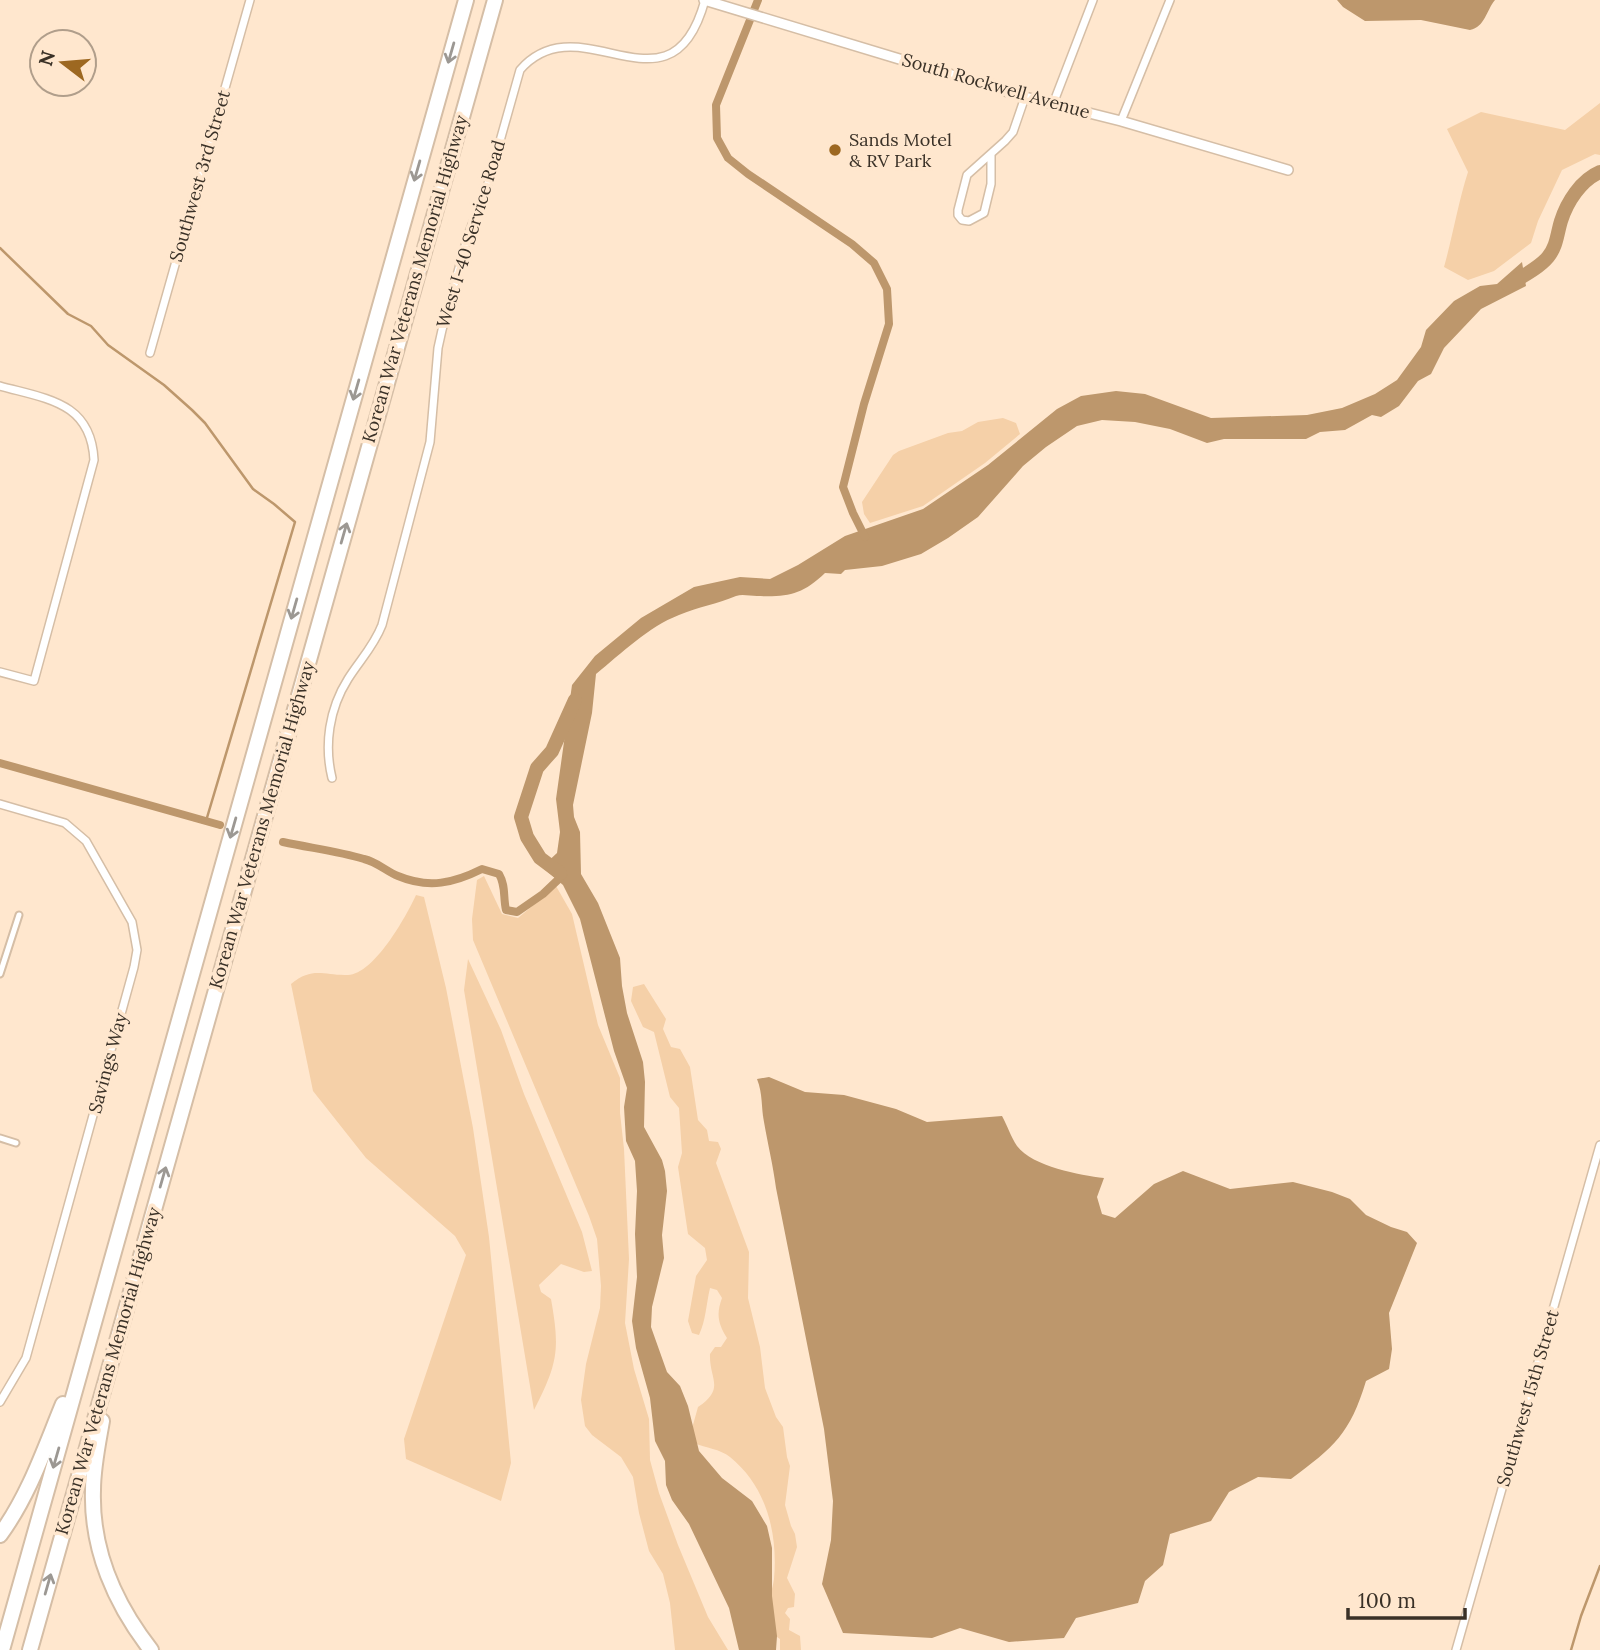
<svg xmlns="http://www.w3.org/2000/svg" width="1600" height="1650" font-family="Lora,serif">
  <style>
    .green { fill: #f5d0a8 }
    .water { fill: #bd976c }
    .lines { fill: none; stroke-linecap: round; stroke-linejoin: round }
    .stream { stroke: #bd976c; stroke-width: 2.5 }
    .canal { stroke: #bd976c; stroke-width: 8 }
    .river { stroke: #bd976c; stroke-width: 14 }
    .pedestrian-casing { stroke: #d5bea6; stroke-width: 9 }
    .minor-casing { stroke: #d5bea6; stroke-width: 10 }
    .tertiary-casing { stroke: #d5bea6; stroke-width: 12 }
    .motorway-casing { stroke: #d5bea6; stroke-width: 18 }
    .pedestrian { stroke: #fff; stroke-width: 5 }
    .minor { stroke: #fff; stroke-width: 7 }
    .tertiary { stroke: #fff; stroke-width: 9 }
    .motorway { stroke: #fff; stroke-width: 14 }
    .oneway { stroke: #9c9893 }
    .poi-dot { fill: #9d6821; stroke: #ffe7ce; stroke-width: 2.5 }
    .labels { text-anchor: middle; stroke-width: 7; stroke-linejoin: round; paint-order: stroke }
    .street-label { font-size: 18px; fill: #3a3127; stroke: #ffe7ce }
    .poi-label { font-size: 18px; fill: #3a3127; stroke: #ffe7ce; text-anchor: start }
  </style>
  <rect width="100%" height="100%" fill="#ffe7ce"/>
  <g class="green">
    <path d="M 1600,103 L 1600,155 L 1595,154 L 1562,170 L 1538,221 L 1531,243 L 1494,271 L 1468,280 L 1444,267 C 1453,235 1458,203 1468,172 L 1447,129 L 1481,112 L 1565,130 Z"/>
    <path d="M 1003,418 L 1016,423 L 1020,434 L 985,463 L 923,506 L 870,523 L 864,514 L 862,502 L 893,455 L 899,451 L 948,433 L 962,431 L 978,422 Z"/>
    <path d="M 484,876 L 502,914 L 518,918 L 556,886 L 572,914 L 598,1025 L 620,1078 L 620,1113 L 624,1149 L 629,1259 L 625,1323 L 634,1369 L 649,1419 L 650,1460 L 659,1493 L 678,1545 L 708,1617 L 728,1650 L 675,1650 L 670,1603 L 663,1574 L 649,1551 L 639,1513 L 633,1477 L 621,1457 L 592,1435 L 585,1426 L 581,1400 L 586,1364 L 600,1308 L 601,1286 L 597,1239 L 589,1216 L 473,940 L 472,919 L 477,880 Z"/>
    <path d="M 416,895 L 424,897 L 446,988 L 473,1128 L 489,1237 L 511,1463 L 501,1501 L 406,1459 L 404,1439 L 466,1255 L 455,1236 L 366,1158 L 313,1091 L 291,984 C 313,966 324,976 348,975 C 374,974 406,917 416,895 Z"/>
    <path d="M 468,959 L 501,1030 L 524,1094 L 582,1232 L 592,1271 L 584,1272 L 561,1264 L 539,1285 L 541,1292 L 551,1299 C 560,1350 558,1363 534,1410 L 464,990 Z"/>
    <path d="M 644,984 L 666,1019 L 663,1029 L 671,1047 L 680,1049 L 690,1067 L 698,1120 L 707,1130 L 709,1141 L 718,1142 L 721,1149 L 716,1163 L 749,1252 L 748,1298 L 760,1347 L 765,1388 L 776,1417 L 783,1427 L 787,1457 L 790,1466 L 785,1505 L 791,1526 L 795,1534 L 797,1547 L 787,1578 L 795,1594 L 794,1607 L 788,1608 L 785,1613 L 790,1619 L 789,1630 L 800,1636 L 801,1650 L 780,1650 L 780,1639 C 773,1634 768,1631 767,1622 C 765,1609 772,1593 774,1579 C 778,1534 767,1487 730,1457 C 720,1449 706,1448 694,1443 L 691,1432 L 698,1407 C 726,1388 709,1379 710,1354 L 715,1347 L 721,1347 L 727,1338 C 718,1324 716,1314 722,1298 L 717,1290 L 710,1288 C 706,1305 706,1320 699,1335 L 692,1333 L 688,1321 L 696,1276 L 707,1260 L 705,1248 L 688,1234 L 678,1167 L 682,1153 L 679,1108 L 670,1097 L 654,1032 L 643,1027 L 631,1001 L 633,987 Z"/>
  </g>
  <g class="water">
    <path d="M 1337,0 L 1495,0 C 1486,11 1485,27 1470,30 L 1421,20 L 1365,21 L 1343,7 Z"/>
    <path d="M 1522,262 L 1526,286 L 1481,309 L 1444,348 L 1431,374 L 1418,381 L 1399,406 L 1381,417 L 1372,415 L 1345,430 L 1320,432 L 1306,439 L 1224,439 L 1207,443 L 1170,429 L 1135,422 L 1102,420 L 1077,426 L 1046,447 L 1023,466 L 978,517 L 948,538 L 921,554 L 882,566 L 845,570 L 841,574 L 825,573 C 802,595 788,597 757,596 C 750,596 742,594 736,596 C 717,604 698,607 679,615 C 648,627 622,653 596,674 L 592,713 L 573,805 L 574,817 L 580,832 L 581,874 L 598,903 L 620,958 L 622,986 L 627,1013 L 643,1062 L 645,1082 L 644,1127 L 662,1160 L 665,1171 L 667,1191 L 662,1235 L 664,1258 L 652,1307 L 651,1327 L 667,1372 L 680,1386 L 688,1406 L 699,1451 L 722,1478 L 752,1501 L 767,1526 L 772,1548 L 772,1596 L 777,1636 L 776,1650 L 739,1650 L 729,1608 L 689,1524 L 672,1500 L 666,1485 L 665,1461 L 655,1441 L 650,1398 L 636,1348 L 632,1321 L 637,1277 L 635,1234 L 637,1191 L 635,1161 L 626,1141 L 624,1107 L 627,1088 L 614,1051 L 580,919 L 563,885 L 542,867 L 557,853 L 560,832 L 556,799 L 572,685 L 595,656 L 641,618 L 694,587 L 740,577 L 770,579 L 798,565 L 845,536 L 923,509 L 988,465 L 1057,409 L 1081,396 L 1116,391 L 1145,394 L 1211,418 L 1307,415 L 1342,408 L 1375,394 L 1397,380 L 1421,347 L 1426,330 L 1454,301 L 1480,286 L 1497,284 Z"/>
    <path d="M 769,1077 L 805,1092 L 844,1095 L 896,1109 L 927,1122 L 1002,1116 C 1007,1125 1011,1137 1017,1146 C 1033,1167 1080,1175 1104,1178 L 1097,1197 L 1102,1214 L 1115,1218 L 1154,1184 L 1183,1171 L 1230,1189 L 1293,1182 L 1332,1192 L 1350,1199 L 1366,1215 L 1391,1227 L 1407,1232 L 1417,1243 L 1389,1313 L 1392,1349 L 1389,1369 L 1366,1381 C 1350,1434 1334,1447 1291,1479 L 1258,1477 L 1229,1492 L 1211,1521 L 1170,1534 L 1163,1565 L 1145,1581 L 1138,1603 L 1076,1618 L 1064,1638 L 1009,1642 L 960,1628 L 932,1638 L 843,1633 L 822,1584 L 831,1540 L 833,1501 L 824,1429 L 776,1188 C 773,1165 768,1145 764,1122 C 761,1107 763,1094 757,1079 Z"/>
  </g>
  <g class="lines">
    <g class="stream">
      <path d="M 0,248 L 68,314 L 91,326 L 108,345 L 164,385 L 192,410 L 205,423 L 253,489 L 274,504 L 295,522 L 206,821"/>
      <path d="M 1571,1650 L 1581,1616 L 1600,1566"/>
    </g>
    <g class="canal">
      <path d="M 758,0 L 716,105 L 717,138 L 728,158 L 748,174 L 852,244 L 874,263 L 887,289 L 889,324 L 864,404 L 843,487 L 853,513 L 865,537"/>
      <path d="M 0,763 L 220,825"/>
      <path d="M 283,842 C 310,848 338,851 364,859 C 377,862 386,871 398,876 C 429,889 454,883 482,869 L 499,874 C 506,886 503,897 506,910 L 517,912 L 543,894 L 563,875"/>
    </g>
    <g class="river">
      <path d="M 1508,285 C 1521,277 1539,268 1548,257 C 1557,246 1557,234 1561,221 C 1567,202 1581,180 1600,172"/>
      <path d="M 560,873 L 540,858 L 527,837 L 521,817 L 537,768 L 552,751 L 575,700"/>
    </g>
    <g class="pedestrian-casing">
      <g id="pedestrian">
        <path d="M 0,974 L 19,915"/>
        <path d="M 0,1138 L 16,1143"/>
      </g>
    </g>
    <g class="minor-casing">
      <g id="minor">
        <path d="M 1053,104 L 1093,0"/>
        <path d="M 1121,121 L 1170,0"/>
        <path d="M 991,154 L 991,184 L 984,213 L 969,221 L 962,220 L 958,215 L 958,210 L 967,175 L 1005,141 L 1013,132 L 1025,97"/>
        <path d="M 150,353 L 250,0"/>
        <path d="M 0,386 C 47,399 91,402 94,460 L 34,681 L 0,672"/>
        <path d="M 332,778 C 324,745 329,709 348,679 C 360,660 374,646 382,625 L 430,442 L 438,348 L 442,330 L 468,235 L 487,187 L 520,70 C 581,0 671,125 705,0"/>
        <path d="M 0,804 L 65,823 L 86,841 L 132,922 L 137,950 L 134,967 L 26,1358 L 0,1402"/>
        <path d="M 1456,1650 L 1600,1145"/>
      </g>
    </g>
    <g class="tertiary-casing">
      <path id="tertiary" d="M 704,0 L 1025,97 L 1121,121 L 1288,170"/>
    </g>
    <g class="motorway-casing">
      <g id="motorway">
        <path d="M 102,1421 C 98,1444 93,1467 93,1490 C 91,1549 115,1604 151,1650"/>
        <path d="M 0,1535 C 29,1495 44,1450 63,1404"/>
        <path d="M 2,1650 L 466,0"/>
        <path d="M 30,1650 L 495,0"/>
      </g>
    </g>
    <use href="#pedestrian" class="pedestrian"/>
    <use href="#minor" class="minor"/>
    <use href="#tertiary" class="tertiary"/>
    <use href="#motorway" class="motorway"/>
  </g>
  <defs><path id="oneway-shaft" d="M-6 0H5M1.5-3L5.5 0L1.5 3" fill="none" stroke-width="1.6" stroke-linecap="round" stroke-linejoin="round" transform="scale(1.75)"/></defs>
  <g class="oneway">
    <use href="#oneway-shaft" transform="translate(451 53) rotate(106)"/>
    <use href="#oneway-shaft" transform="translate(417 171) rotate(106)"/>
    <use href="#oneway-shaft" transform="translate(356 390) rotate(106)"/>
    <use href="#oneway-shaft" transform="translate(344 533) rotate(-74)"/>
    <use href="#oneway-shaft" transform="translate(294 609) rotate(106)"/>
    <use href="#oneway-shaft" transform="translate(233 828) rotate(106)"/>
    <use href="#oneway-shaft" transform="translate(163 1177) rotate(-74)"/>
    <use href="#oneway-shaft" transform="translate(56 1458) rotate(106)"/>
    <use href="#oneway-shaft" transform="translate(48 1584) rotate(-74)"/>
  </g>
  <circle class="poi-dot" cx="835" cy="150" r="7"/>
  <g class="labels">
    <g class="street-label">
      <text transform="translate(996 86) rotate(16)" y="6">South Rockwell Avenue</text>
      <text transform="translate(200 176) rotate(-74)" y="6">Southwest 3rd Street</text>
      <text transform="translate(471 234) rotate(-73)" y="6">West I-40 Service Road</text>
      <text transform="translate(415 279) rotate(-74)" y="6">Korean War Veterans Memorial Highway</text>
      <text transform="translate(262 825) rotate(-74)" y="6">Korean War Veterans Memorial Highway</text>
      <text transform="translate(108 1063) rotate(-75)" y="6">Savings Way</text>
      <text transform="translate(108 1371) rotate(-74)" y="6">Korean War Veterans Memorial Highway</text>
      <text transform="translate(1528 1398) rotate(-74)" y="6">Southwest 15th Street</text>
    </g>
    <g class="poi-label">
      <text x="849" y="146">Sands Motel<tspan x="849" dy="21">&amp; RV Park</tspan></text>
    </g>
  </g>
  <g transform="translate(63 63) rotate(286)"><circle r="33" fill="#ffe7ce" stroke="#b09e8b" stroke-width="2"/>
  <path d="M0-5L12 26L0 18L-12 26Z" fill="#9d6821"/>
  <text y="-10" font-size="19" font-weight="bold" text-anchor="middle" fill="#3a3127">N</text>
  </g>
  <path d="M1348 1608v10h117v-10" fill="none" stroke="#3a3127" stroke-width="3.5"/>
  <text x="1358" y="1608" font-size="21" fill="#3a3127" stroke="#ffe7ce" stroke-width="5" paint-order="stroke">100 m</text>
</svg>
